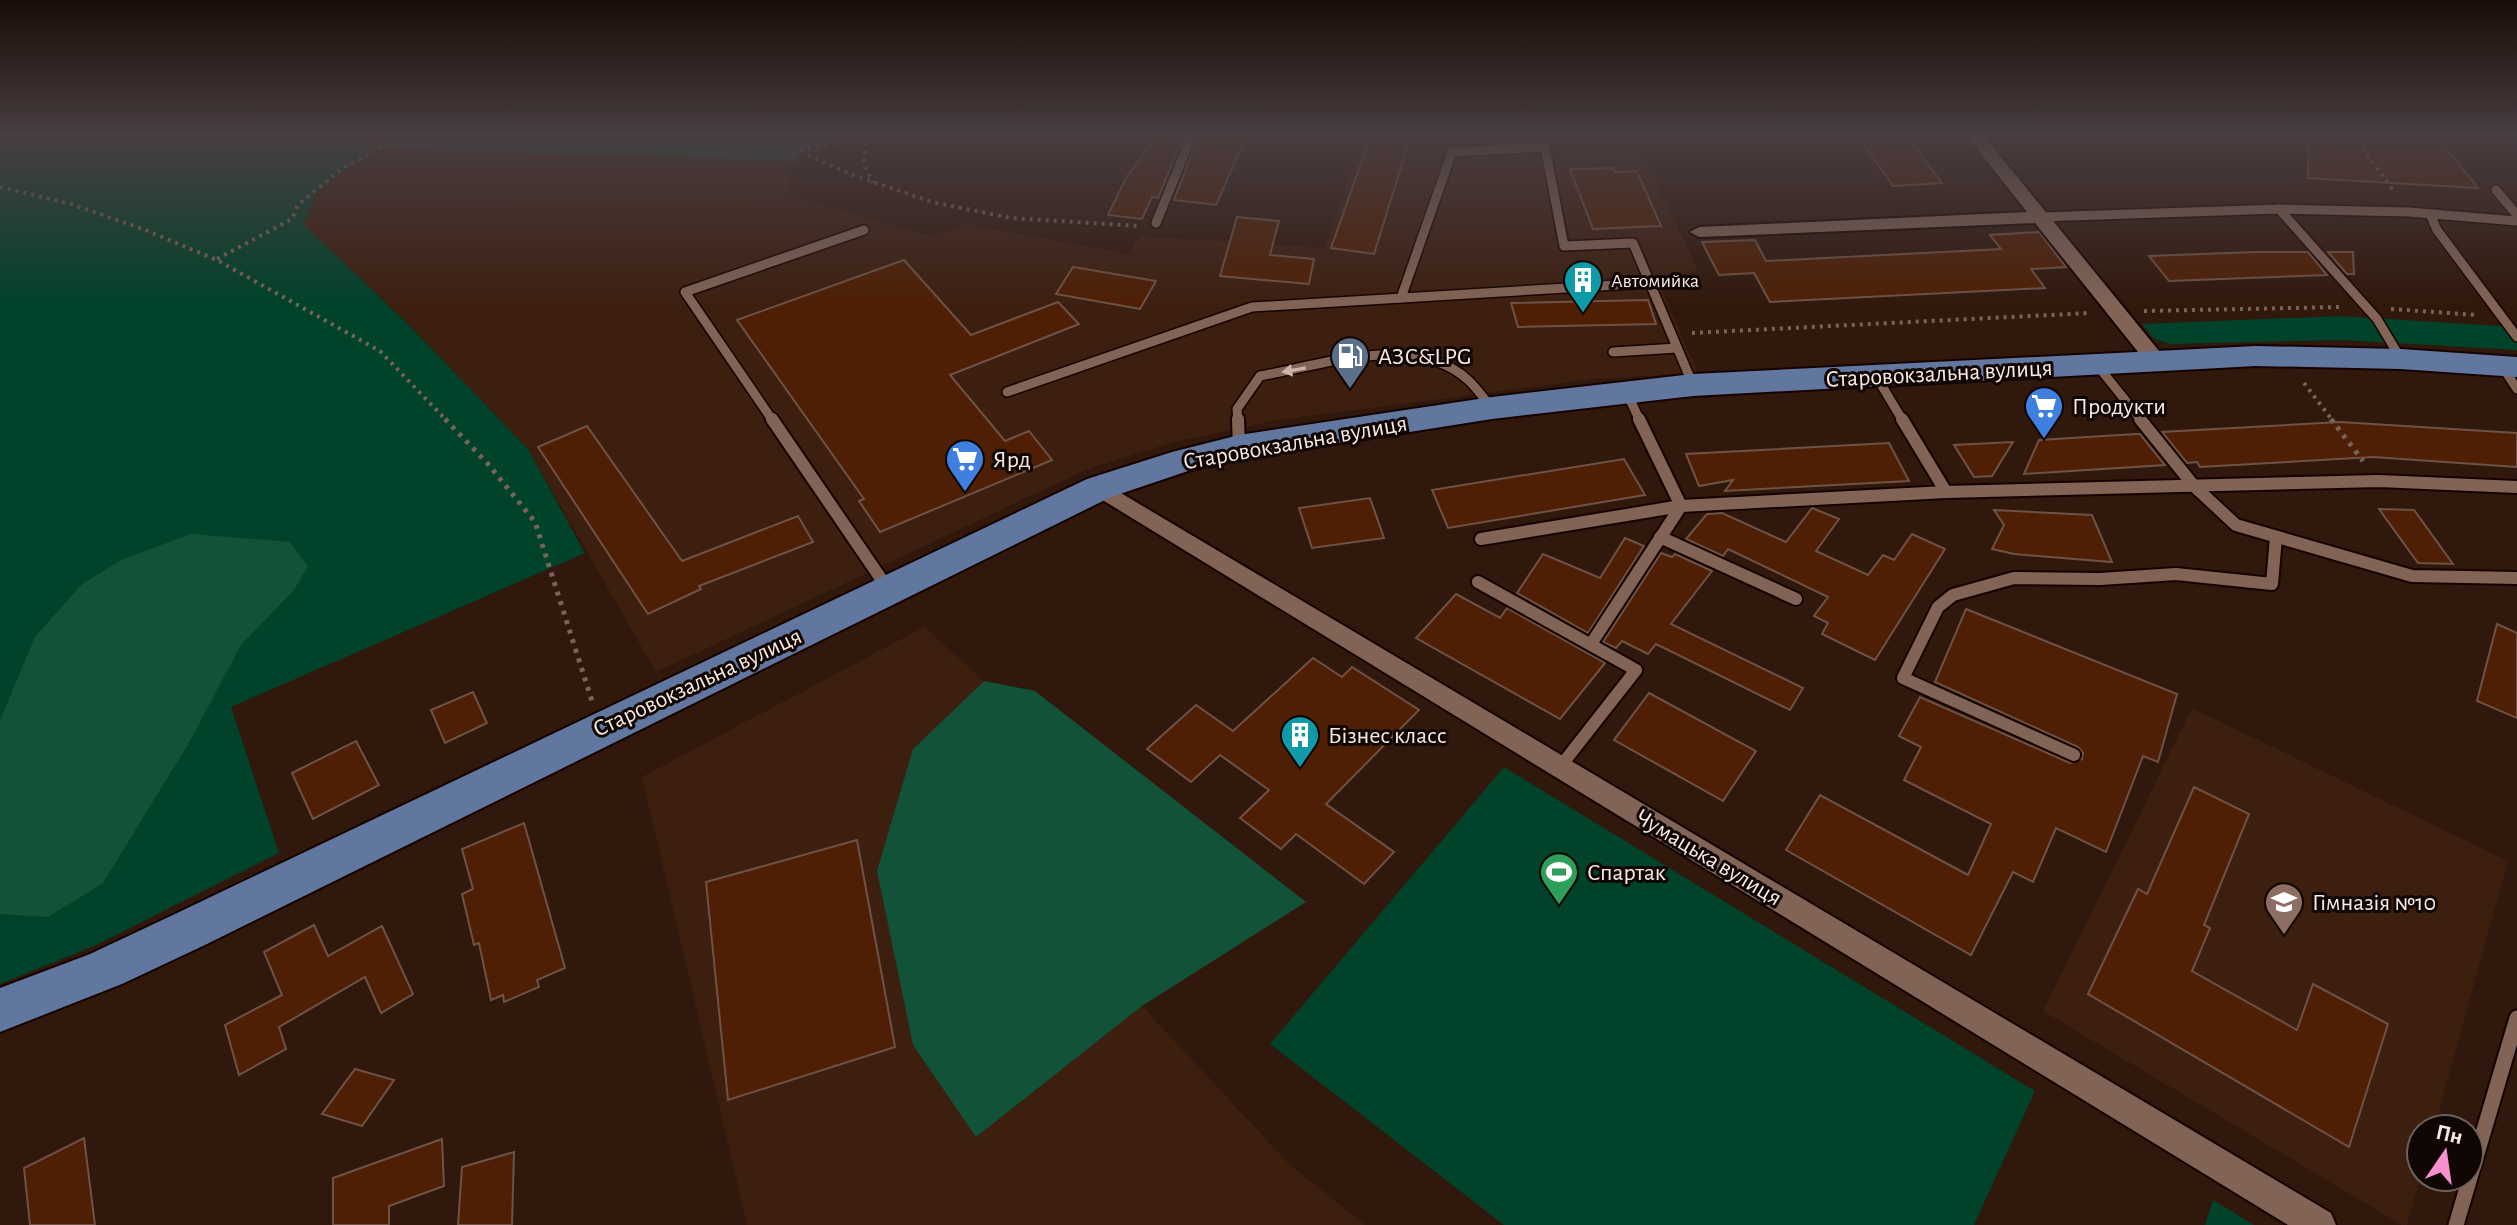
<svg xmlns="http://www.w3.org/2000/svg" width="2517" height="1225" font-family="'Alegreya Sans',sans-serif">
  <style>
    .built { fill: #3d1f10 }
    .green { fill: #00422a }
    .forest { fill: #115238 }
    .building { fill: #4e1f05; stroke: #6e5245; stroke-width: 2 }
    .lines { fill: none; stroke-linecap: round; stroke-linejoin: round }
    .lane-far2-casing { stroke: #160300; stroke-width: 12 }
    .lane-far1-casing { stroke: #160300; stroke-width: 16 }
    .lane-casing { stroke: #160300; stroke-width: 19 }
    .street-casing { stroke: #160300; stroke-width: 4 }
    .primary-casing { stroke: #160300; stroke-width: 4 }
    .path-far1 { stroke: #786358; stroke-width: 4; stroke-dasharray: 3 5; stroke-linecap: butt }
    .path { stroke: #786358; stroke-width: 5; stroke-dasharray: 4 6; stroke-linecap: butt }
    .lane-far2 { stroke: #816456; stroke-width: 9 }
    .lane-far1 { stroke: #816456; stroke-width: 12 }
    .lane { stroke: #816456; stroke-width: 15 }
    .street { fill: #816456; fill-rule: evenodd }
    .primary { fill: #62779f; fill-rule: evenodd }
    .oneway { fill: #cab4a9 }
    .labels { text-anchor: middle; stroke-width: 6; stroke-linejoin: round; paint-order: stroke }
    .far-poi-label { font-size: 20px; fill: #fae9e1; stroke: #100603; text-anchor: start }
    .poi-label { font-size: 24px; fill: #fae9e1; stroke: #100603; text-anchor: start }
    .street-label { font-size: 24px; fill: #fae9e1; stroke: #100603 }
  </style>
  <rect width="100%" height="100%" fill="#30180c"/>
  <g class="built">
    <path d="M 145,135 L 396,135 L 374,148 L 795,161 L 787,195 L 931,236 L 966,224 L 1129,254 L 1140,236 L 1325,248 L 1365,135 L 1818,135 L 1821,140 L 1641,152 L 1698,270 L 1658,282 L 1698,373 L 1593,379 L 1278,420 L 1174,442 L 1088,469 L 656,672 L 528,449 L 407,323 L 304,225 L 315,194 L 372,148 L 337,135 Z"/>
    <path d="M 924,627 L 984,681 L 913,749 L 977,1136 L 1142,1006 L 1289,1164 L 1365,1225 L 747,1225 L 642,777 Z"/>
    <path d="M 2192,708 L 2508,861 L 2434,1129 L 2421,1129 L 2421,1174 L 2407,1225 L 2402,1225 L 2043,1011 Z"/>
  </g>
  <g class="green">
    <path d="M 0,135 L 337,135 L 373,148 L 315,194 L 304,225 L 407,323 L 528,449 L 585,553 L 231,707 L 279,853 L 94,946 L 0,984 Z"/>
    <path d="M 2340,316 L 2517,327 L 2517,350 L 2341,340 L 2171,344 L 2154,339 L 2142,324 Z"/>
    <path d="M 1504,767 L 2035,1091 L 1974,1225 L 1504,1225 L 1270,1044 Z"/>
    <path d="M 2213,1200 L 2254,1225 L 2205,1225 Z"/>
  </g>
  <g class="forest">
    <path d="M 396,135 L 835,135 L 811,143 L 795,161 L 373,148 Z"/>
    <path d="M 191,534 L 290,542 L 308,566 L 294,590 L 241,645 L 190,741 L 103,883 L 48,917 L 0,914 L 0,720 L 35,637 L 82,584 L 123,559 Z"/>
    <path d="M 984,681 L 1035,691 L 1306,902 L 1142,1006 L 976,1137 L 913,1045 L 877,871 L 913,749 Z"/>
  </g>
  <g class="building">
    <path d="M 1157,135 L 1184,135 L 1158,198 L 1152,197 L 1142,219 L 1108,215 L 1126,178 Z"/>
    <path d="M 1199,135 L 1247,135 L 1216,205 L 1174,200 Z"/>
    <path d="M 1371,135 L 1411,135 L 1374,254 L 1331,248 Z"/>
    <path d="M 1857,135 L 1906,135 L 1942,183 L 1893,186 Z"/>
    <path d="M 2309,135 L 2436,135 L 2478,188 L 2308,178 Z"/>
    <path d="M 1613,168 L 1615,172 L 1637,171 L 1661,226 L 1593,229 L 1570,169 Z"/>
    <path d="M 1237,217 L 1279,221 L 1270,255 L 1314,259 L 1309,284 L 1220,276 Z"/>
    <path d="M 2039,232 L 2066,267 L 2031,269 L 2045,288 L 1770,302 L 1754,273 L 1719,275 L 1702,242 L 1755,240 L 1766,261 L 2001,249 L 1990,235 Z"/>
    <path d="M 2255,252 L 2308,252 L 2327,275 L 2169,281 L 2149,256 Z"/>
    <path d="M 2328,252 L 2353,252 L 2354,274 L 2347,274 Z"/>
    <path d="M 904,260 L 971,335 L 1058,302 L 1079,324 L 950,375 L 1005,441 L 1029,431 L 1052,460 L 880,532 L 859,501 L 864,499 L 737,320 Z"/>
    <path d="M 1073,267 L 1156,281 L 1140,309 L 1056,294 Z"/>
    <path d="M 1648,300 L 1656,324 L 1518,327 L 1511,303 Z"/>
    <path d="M 2340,422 L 2517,433 L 2517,467 L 2373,457 L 2200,467 L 2197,462 L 2187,463 L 2162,432 Z"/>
    <path d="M 587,426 L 682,561 L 798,516 L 813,542 L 699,586 L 701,589 L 648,614 L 538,447 Z"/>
    <path d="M 2136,434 L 2140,434 L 2165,465 L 2024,474 L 2039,440 Z"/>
    <path d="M 2013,442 L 1992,476 L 1974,477 L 1954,445 Z"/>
    <path d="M 1889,443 L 1909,481 L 1725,491 L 1733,480 L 1699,486 L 1686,454 Z"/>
    <path d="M 1624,459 L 1645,495 L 1448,528 L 1432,490 Z"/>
    <path d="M 1370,498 L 1384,538 L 1312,548 L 1299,508 Z"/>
    <path d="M 1812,508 L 1839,519 L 1816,551 L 1868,575 L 1883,555 L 1894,560 L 1912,534 L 1945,549 L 1875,660 L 1822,634 L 1828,623 L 1814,616 L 1828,597 L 1728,549 L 1723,556 L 1686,539 L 1707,514 L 1722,513 L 1786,542 Z"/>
    <path d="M 2379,509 L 2414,510 L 2453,564 L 2418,563 Z"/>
    <path d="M 1994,510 L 2092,515 L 2112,562 L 2014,554 L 1992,549 L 2004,525 Z"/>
    <path d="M 1625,538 L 1644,546 L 1588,633 L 1517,593 L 1543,554 L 1600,578 Z"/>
    <path d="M 1661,553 L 1672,557 L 1675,554 L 1712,571 L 1671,624 L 1803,688 L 1790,710 L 1656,644 L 1648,654 L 1622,641 L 1616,648 L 1603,642 Z"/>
    <path d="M 1456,594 L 1500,618 L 1507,608 L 1605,663 L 1560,719 L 1416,638 Z"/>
    <path d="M 1966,609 L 2177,694 L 2158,762 L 2143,756 L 2106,852 L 2056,828 L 2033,882 L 2013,872 L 1971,955 L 1786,850 L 1820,795 L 1968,875 L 1991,824 L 1904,780 L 1921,747 L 1899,736 L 1920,697 L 2070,763 L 2082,759 L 2083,753 L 2078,747 L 1935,682 Z"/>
    <path d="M 2497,624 L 2517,633 L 2517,718 L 2477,701 Z"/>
    <path d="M 1313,658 L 1342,677 L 1352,667 L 1419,710 L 1326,804 L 1394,852 L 1364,884 L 1296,834 L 1281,849 L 1240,818 L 1269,790 L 1220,755 L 1191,782 L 1147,749 L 1196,705 L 1233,731 Z"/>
    <path d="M 473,692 L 487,723 L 445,743 L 431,710 Z"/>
    <path d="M 1649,693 L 1756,751 L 1723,801 L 1614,740 Z"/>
    <path d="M 356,741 L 379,785 L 313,819 L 292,773 Z"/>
    <path d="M 2194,787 L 2249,814 L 2204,925 L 2210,928 L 2192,971 L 2297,1030 L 2313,984 L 2388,1024 L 2349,1147 L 2088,994 L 2138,889 L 2147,894 Z"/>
    <path d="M 524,823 L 565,968 L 537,980 L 539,987 L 504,1002 L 503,995 L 491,1000 L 479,943 L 474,945 L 462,894 L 473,889 L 462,849 Z"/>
    <path d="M 857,840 L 895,1047 L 728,1100 L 706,882 Z"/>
    <path d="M 314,925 L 328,956 L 382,926 L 413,994 L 381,1013 L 365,977 L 279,1027 L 286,1049 L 239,1075 L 225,1025 L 282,995 L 264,952 Z"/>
    <path d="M 355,1069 L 394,1080 L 362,1126 L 322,1114 Z"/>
    <path d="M 84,1138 L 95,1225 L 30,1225 L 24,1168 Z"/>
    <path d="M 442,1139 L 444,1186 L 389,1206 L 389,1225 L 333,1225 L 333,1178 Z"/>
    <path d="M 514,1152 L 512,1225 L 458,1225 L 462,1167 Z"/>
  </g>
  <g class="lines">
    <g class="lane-far2-casing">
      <g id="lane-far2">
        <path d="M 2496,190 L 2517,215"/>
        <path d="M 2279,209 L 2377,319 L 2401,359"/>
        <path d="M 2430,214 L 2437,230 L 2517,337"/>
        <path d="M 2040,217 L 2279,209 L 2409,212 L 2517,221"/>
        <path d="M 1156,223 L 1192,135"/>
        <path d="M 1401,298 L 1452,152 L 1545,147 L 1564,246 L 1633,243 L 1693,385"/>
        <path d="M 1613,352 L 1677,348"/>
        <path d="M 2097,365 L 2142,421"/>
        <path d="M 2502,366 L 2517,389"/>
        <path d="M 1876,376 L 1903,421"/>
        <path d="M 1626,391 L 1640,421"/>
        <path d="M 1007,392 L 1252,307 L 1650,283"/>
        <path d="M 773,421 L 685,292 L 864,230"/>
        <path d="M 1238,421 L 1237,409 L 1260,376 C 1321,365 1417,332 1468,380 C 1477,388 1484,399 1492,408"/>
      </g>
    </g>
    <g class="lane-far1-casing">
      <g id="lane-far1">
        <path d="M 772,419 L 888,589"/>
        <path d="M 1238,419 L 1239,447"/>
        <path d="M 1902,419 L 1946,492"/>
        <path d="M 2140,419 L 2194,486 L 2236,525 L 2412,576 L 2517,578"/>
        <path d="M 1660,537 L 1796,599"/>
        <path d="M 1481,539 L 1681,506 L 1946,492 L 2379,481 L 2517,487"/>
        <path d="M 1478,582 L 1636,670 L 1560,767"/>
        <path d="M 1591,644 L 1681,506 L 1639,419"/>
        <path d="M 2074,755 L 1903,678 L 1938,607 L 1953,595 L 2014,578 L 2100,579 L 2176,574 L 2272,584 L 2276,537"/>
      </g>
    </g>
    <g class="lane-casing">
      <path id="lane" d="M 2456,1225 L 2517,1018"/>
    </g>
    <g class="street-casing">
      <g id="street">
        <path d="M 1966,135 L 1983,135 L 2164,357 L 2167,362 L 2164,367 L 2150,367 L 2035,223 L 1699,237 L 1690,232 L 1699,227 L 2027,212 Z"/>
        <path d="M 1099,480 L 2331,1213 L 2336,1225 L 2288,1225 L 1091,493 L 1088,488 L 1091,483 Z"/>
      </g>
    </g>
    <g class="primary-casing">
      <path id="primary" d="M 2256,346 L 2401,349 L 2517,357 L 2517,377 L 2401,369 L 2256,366 L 1693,396 L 1492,419 L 1239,459 L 1191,470 L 1111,497 L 207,944 L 122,984 L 0,1032 L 0,988 L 90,954 L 175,914 L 1087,479 L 1172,452 L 1239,435 L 1492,397 L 1693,374 Z"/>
    </g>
    <g class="path-far1">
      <path d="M 783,135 L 812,157 L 853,175 L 932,202 L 1011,218 L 1139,226"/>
      <path d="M 866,135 L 864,164 L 873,183"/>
      <path d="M 2353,135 L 2394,192"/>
      <path d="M 800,149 L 835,144 L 849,135"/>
      <path d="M 0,187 L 71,204 L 143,229 L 217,260 L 380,351 L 447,421"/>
      <path d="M 217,259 L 292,219 L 298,205 L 341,169 L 404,135"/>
      <path d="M 2391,309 L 2477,315"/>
      <path d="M 2144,311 L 2341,307"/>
      <path d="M 1692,333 L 2090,313"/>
      <path d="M 2304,383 L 2333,421"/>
    </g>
    <g class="path">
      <path d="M 445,419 L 488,464 L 535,522 L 592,701"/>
      <path d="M 2331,419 L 2363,461"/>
    </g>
    <use href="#lane-far2" class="lane-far2"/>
    <use href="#lane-far1" class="lane-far1"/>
    <use href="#lane" class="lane"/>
    <use href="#street" class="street"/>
    <use href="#primary" class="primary"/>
  </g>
  <defs><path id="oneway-solid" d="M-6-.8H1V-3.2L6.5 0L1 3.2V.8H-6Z" transform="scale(2)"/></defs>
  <use class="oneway" href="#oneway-solid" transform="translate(1294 370) rotate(170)"/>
  <linearGradient id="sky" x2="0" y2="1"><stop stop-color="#1a0d07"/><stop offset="0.44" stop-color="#483d40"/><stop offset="1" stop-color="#483d40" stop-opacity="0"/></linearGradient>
  <rect width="2517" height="306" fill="url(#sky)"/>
  <defs>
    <g id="building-pin" transform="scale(2)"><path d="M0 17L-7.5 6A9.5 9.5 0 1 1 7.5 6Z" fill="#0f9aa8" stroke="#100603"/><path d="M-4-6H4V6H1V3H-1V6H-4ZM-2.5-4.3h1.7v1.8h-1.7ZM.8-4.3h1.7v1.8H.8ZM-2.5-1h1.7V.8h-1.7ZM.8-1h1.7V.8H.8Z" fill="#fff"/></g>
    <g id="fuel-pin" transform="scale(2)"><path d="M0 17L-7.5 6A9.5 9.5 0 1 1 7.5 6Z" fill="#5c6f8a" stroke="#100603"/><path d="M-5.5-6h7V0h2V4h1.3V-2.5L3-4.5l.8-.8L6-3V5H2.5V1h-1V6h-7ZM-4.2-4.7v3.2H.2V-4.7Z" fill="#fff"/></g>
    <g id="supermarket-pin" transform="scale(2)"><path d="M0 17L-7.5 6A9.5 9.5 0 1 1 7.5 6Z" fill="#3f7fe0" stroke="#100603"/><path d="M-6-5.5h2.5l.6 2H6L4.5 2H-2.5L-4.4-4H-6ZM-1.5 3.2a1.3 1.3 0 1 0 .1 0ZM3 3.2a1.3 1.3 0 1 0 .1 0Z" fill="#fff"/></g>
    <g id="stadium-pin" transform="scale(2)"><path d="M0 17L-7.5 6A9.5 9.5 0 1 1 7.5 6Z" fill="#2e9e5b" stroke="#100603"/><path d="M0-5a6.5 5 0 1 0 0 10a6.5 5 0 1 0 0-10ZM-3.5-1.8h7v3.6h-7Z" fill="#fff"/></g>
    <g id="school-pin" transform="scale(2)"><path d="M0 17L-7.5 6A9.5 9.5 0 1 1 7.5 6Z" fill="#8d6e63" stroke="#100603"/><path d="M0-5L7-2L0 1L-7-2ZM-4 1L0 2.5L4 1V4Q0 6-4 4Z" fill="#fff"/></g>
  </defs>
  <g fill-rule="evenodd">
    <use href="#building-pin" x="1583" y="280"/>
    <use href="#fuel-pin" x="1350" y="356"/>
    <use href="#supermarket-pin" x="2044" y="406"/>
    <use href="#supermarket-pin" x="965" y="459"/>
    <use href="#building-pin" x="1300" y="735"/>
    <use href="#stadium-pin" x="1559" y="872"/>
    <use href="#school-pin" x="2284" y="902"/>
  </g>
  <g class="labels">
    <g class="far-poi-label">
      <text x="1611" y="287">Автомийка</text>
    </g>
    <g class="poi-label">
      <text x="1378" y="364">АЗС&amp;LPG</text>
      <text x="2072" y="414">Продукти</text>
      <text x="993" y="467">Ярд</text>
      <text x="1328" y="743">Бізнес класс</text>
      <text x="1587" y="880">Спартак</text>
      <text x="2312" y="910">Гімназія №10</text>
    </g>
    <g class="street-label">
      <text transform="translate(1939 373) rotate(-3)" y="8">Старовокзальна вулиця</text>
      <text transform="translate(1295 442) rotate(-10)" y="8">Старовокзальна вулиця</text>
      <text transform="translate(697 682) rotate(-25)" y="8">Старовокзальна вулиця</text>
      <text transform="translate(1709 857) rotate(31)" y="8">Чумацька вулиця</text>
    </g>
  </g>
  <g transform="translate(2445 1153) rotate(13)"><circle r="38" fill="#100603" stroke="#6e615c" stroke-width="2"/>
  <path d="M0-6L14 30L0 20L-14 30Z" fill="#f790cd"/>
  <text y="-12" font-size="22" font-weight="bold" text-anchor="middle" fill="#fae9e1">Пн</text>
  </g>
</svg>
